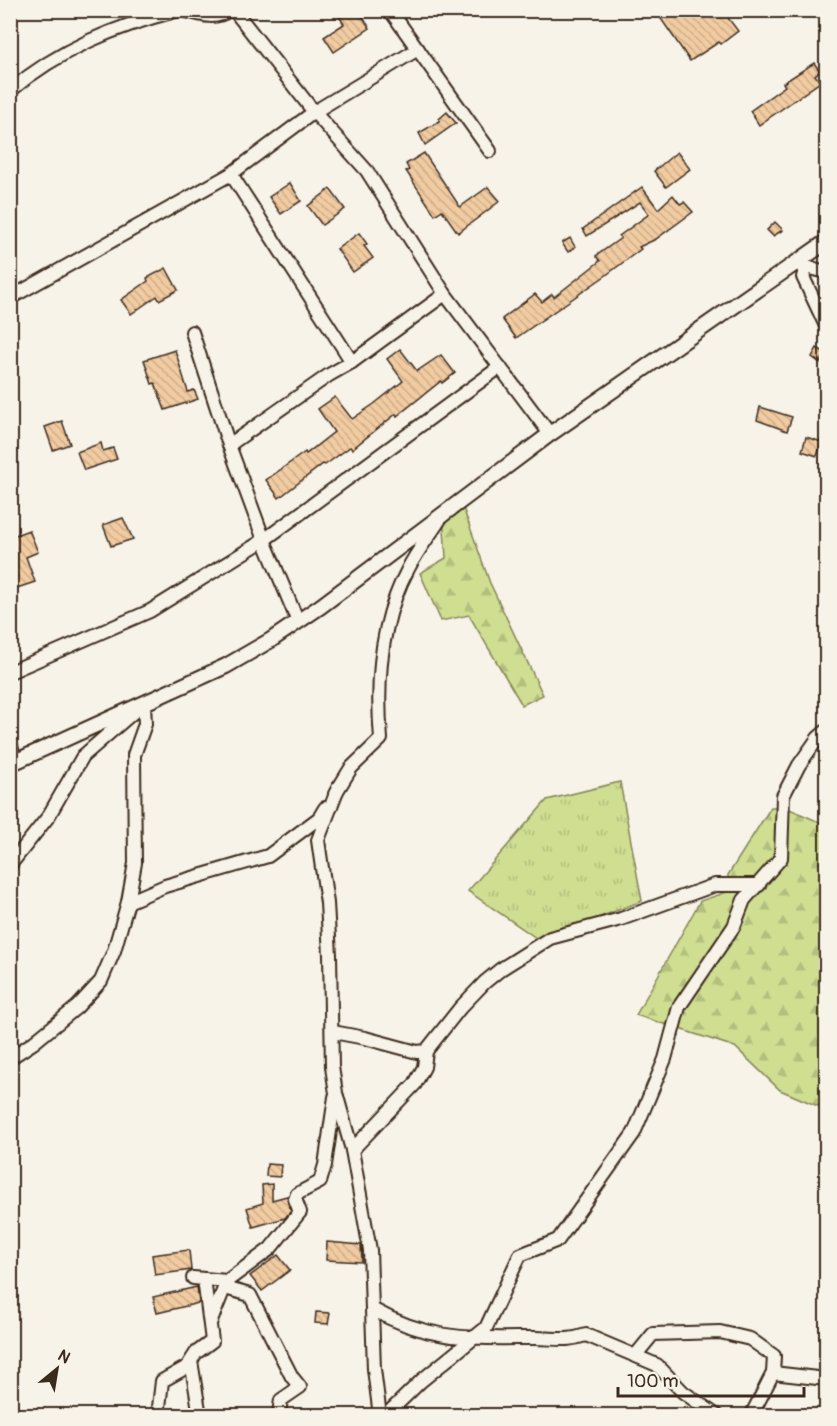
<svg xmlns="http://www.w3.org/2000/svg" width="837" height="1426" font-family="Pangolin,sans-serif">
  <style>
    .grass { fill: url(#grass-tufts); stroke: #858458; stroke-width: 1.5 }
    .forest { fill: url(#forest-firs); stroke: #858458; stroke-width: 1.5 }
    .building { fill: url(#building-back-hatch); stroke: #3b2a1e; stroke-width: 1.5 }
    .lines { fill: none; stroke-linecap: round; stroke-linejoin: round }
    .minor-casing { stroke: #3b2a1e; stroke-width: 16 }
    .tertiary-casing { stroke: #3b2a1e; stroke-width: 18 }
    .minor { stroke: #f7f3e8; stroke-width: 12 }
    .tertiary { stroke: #f7f3e8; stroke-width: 14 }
  </style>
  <defs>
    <pattern id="grass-tufts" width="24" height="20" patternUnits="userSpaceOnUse" patternTransform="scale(1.5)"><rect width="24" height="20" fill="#cfde91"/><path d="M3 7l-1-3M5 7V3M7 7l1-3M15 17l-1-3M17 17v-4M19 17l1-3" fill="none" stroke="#b3bf7d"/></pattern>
    <pattern id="forest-firs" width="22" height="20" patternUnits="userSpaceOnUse" patternTransform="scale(1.5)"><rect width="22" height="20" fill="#cfde91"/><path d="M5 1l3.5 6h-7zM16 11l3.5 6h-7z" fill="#b3bf7d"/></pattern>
    <pattern id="building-back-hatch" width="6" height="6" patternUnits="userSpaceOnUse" patternTransform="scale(1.5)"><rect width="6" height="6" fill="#f1cba1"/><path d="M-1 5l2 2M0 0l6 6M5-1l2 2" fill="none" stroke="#d0ae8a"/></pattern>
  </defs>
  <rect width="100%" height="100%" fill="#f7f3e8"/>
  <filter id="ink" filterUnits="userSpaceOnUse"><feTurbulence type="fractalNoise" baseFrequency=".0167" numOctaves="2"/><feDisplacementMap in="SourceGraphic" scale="12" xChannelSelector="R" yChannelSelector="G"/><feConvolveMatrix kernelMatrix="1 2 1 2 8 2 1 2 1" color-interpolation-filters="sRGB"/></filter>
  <g filter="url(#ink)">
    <path class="grass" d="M 620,782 L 642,901 L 539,940 L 468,891 L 547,800 Z"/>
    <g class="forest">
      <path d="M 461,502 L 490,583 L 543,695 L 522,705 L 469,615 L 441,621 L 420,573 L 446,558 L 443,515 Z"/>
      <path d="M 771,807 L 785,807 L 826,825 L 826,1107 L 825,1109 L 780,1090 L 735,1047 L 636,1015 L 700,901 L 727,892 L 728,875 Z"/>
    </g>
    <g class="building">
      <path d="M 335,10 L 358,10 L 370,28 L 334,52 L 324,37 L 344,24 Z"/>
      <path d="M 655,10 L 722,10 L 738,31 L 721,44 L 719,42 L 690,61 Z"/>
      <path d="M 814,63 L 820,71 L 815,75 L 820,82 L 759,125 L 750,111 L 785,86 L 783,83 Z"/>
      <path d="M 447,112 L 456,123 L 425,145 L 419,133 L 440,121 L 439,119 Z"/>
      <path d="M 677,152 L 690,169 L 666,187 L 654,171 Z"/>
      <path d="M 424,153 L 460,207 L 488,187 L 500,201 L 458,233 L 442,210 L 435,215 L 406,171 L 409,170 L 406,164 Z"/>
      <path d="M 290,183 L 301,201 L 281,214 L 269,197 Z"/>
      <path d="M 642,187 L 658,209 L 673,195 L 680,204 L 684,202 L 693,212 L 656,239 L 639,247 L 641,249 L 605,276 L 516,338 L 502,319 L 535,294 L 542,302 L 552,294 L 554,297 L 600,261 L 596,256 L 621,238 L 619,236 L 649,214 L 640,202 L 587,236 L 583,229 Z"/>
      <path d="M 330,189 L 345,209 L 322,225 L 308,206 Z"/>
      <path d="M 775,222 L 783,230 L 773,236 L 767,230 Z"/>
      <path d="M 359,233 L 367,244 L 364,246 L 373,258 L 353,272 L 337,249 Z"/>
      <path d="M 570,238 L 575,247 L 568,252 L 562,243 Z"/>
      <path d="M 166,268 L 178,290 L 159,300 L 157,296 L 131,314 L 121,300 L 148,281 L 147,278 Z"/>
      <path d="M 817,348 L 826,353 L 820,363 L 812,357 Z"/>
      <path d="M 400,349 L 417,371 L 441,355 L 455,373 L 442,383 L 441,381 L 397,416 L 396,414 L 352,449 L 350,447 L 325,465 L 323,464 L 279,498 L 266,480 L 305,452 L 306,454 L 334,432 L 318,409 L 335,397 L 352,419 L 374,404 L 403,381 L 387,359 Z"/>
      <path d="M 175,350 L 188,392 L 194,390 L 198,399 L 165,410 L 155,383 L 152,384 L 144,360 Z"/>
      <path d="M 760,407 L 792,417 L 787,431 L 757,420 Z"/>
      <path d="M 62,421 L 70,444 L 53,450 L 45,427 Z"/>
      <path d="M 806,437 L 822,442 L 817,456 L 802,451 Z"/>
      <path d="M 101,443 L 103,451 L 113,448 L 117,459 L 84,470 L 77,452 Z"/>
      <path d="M 123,518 L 133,539 L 111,546 L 103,525 Z"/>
      <path d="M 29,530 L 38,552 L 26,557 L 35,582 L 14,589 L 10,577 L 10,537 Z"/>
      <path d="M 267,1164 L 281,1165 L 280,1177 L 266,1176 Z"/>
      <path d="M 272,1184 L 272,1200 L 287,1196 L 291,1211 L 285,1218 L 253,1227 L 247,1208 L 263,1203 L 262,1185 Z"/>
      <path d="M 327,1242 L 361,1245 L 362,1262 L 326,1260 Z"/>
      <path d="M 189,1250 L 191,1270 L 155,1275 L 152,1255 Z"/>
      <path d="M 278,1255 L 290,1270 L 262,1291 L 250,1276 Z"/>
      <path d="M 197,1287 L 199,1303 L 157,1313 L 153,1297 Z"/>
      <path d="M 316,1312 L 330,1313 L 328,1324 L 315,1323 Z"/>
    </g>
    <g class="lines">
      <g class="minor-casing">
        <g id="minor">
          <path d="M 183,10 C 198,14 215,21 229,10"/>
          <path d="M 234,10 L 314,112 L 367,171 L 445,294 L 550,434"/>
          <path d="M 390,10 L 490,151"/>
          <path d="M 10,91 C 59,49 117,26 179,10"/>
          <path d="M 231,174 L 352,362"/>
          <path d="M 799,265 L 826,272"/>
          <path d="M 806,268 L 803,277 L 826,326"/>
          <path d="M 10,298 L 231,174 L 314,112 L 418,49"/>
          <path d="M 192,332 L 229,445 L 264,540 L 500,367"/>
          <path d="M 229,445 L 329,375 L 352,362 L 445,294"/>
          <path d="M 10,672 L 150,611 L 264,540 L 298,622"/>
          <path d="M 10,742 L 15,761"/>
          <path d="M 338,788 L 318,840 L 327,903 L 330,955 L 332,1067 L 336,1093 L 352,1150 L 370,1250 L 374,1369 L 380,1416"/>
          <path d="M 335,794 L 351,768 L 381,739 C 376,681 380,621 408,569 C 417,551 430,535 440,519"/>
          <path d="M 10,865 L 48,817 L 83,756 L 137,709"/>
          <path d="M 128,902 L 165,886 L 268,856 L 319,818 L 325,808"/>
          <path d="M 333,1032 L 365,1038 L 417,1052 L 426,1051 L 460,1008 L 485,982 L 501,969 L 550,938 L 621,919 L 715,885 L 759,885"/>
          <path d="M 10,1058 L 33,1043 L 77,1007 L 101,981 L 114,951 L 128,902 L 135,863 L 134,755 L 145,724 L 144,704"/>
          <path d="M 352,1150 L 415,1084 L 424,1067 L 426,1051"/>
          <path d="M 193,1278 L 227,1281 L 270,1249 L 300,1212 L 295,1199 L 297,1194 L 320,1182 L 325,1165 L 335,1097"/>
          <path d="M 225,1288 L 250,1295 L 292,1377 L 300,1387 L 281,1400 L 279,1413"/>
          <path d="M 372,1309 C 431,1342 471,1338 535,1338 C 556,1338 565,1342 586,1335 L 657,1365 L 683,1392 L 717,1416"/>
          <path d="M 211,1321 L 227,1281"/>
          <path d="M 635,1356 L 653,1334 L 720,1332 L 750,1339 L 774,1356 L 773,1373 L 826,1379"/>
          <path d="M 191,1361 L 200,1416"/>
          <path d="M 158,1416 L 162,1381 L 187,1367 L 196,1353 L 212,1341 L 204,1279"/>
          <path d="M 385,1416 L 421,1381 L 486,1328 L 520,1255 L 558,1240 L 634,1133 L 665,1059 L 679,1007 L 734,926 L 744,900 L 781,858 L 783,796 L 799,765 L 818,738 L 826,731"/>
          <path d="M 751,1416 L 773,1373"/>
        </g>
      </g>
      <g class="tertiary-casing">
        <path id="tertiary" d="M 10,764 L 226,666 L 271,640 L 321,606 L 550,434 L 826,242"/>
      </g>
      <use href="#minor" class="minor"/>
      <use href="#tertiary" class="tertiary"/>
    </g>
  </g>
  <rect width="837" height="1426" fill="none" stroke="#f7f3e8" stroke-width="36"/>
  <rect x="18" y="18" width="801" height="1390" fill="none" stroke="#3b2a1e" stroke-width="2" filter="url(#ink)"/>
  <g transform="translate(57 1369) rotate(30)" stroke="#f7f3e8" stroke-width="4.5" paint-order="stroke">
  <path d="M0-4.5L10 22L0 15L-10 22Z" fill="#3b2a1e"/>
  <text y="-9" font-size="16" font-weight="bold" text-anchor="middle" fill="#3b2a1e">N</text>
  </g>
  <path d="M618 1387v9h186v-9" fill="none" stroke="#3b2a1e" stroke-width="3"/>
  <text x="627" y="1387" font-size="18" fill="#3b2a1e" stroke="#f7f3e8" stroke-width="4.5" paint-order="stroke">100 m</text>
</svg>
